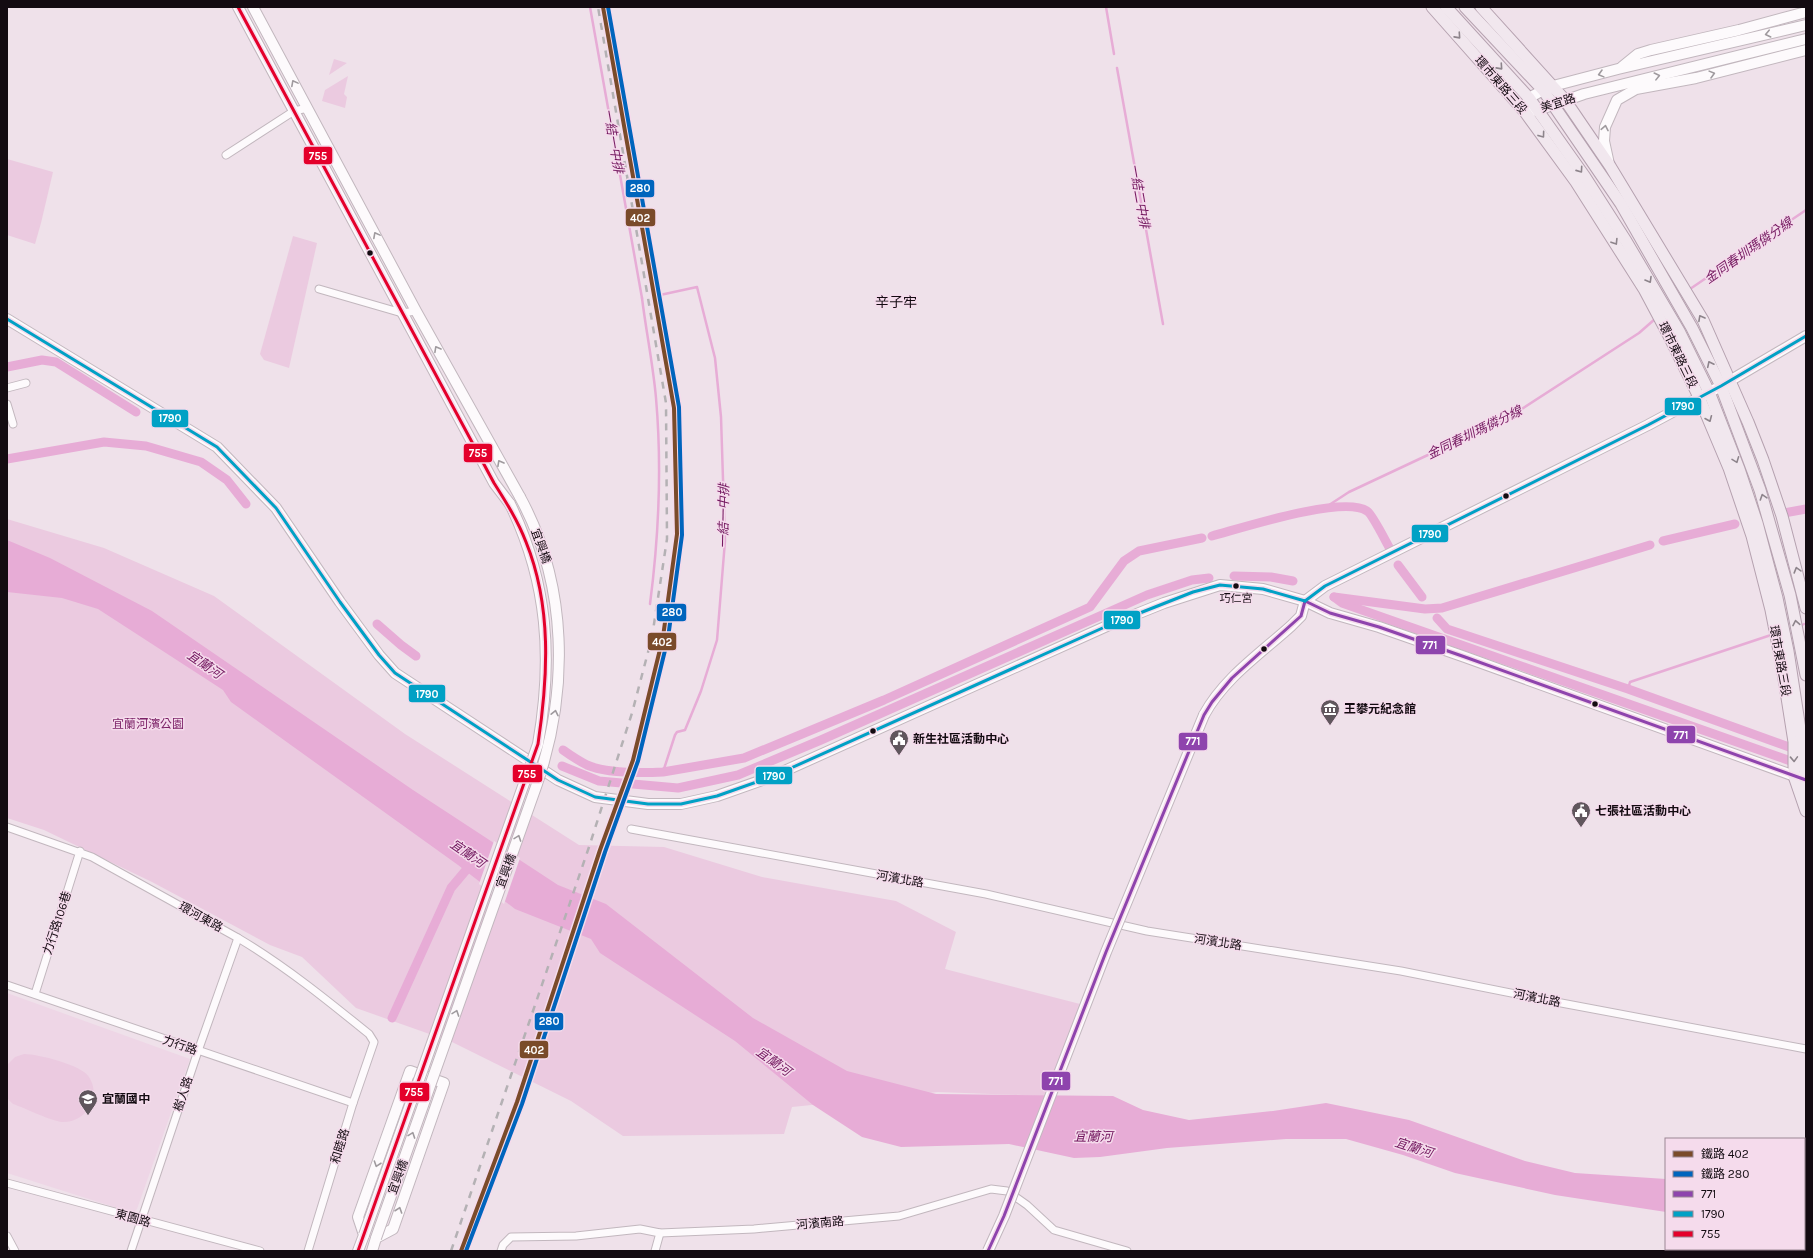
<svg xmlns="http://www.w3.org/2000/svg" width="1813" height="1258" font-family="Karla,'Noto Sans TC',sans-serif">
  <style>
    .built { fill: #eed6e6 }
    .green { fill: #ebcae0 }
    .water { fill: #e7acd6 }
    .pier { fill: #efe1ea }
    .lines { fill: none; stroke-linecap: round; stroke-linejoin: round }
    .stream { stroke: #e7acd6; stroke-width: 2.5 }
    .canal { stroke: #e7acd6; stroke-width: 9 }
    .street-casing { stroke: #c2b7be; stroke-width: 9 }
    .secondary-casing { stroke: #c2b7be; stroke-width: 12 }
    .primary-casing { stroke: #b5a1af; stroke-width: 13 }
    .street { stroke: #fdfafc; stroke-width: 7 }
    .secondary { stroke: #fdfafc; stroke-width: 10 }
    .primary { stroke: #f1e7ee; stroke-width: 11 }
    .rail { stroke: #b4b1b4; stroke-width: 2.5; stroke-dasharray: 7 7; stroke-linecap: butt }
    .secondary-bridge-casing { stroke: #c2b7be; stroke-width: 12; stroke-linecap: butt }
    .secondary-bridge { stroke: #fdfafc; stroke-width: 10 }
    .bus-1-casing { stroke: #f5dbec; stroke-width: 6 }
    .bus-2-casing { stroke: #f5dbec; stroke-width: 6 }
    .bus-3-casing { stroke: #f5dbec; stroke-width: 6 }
    .bus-1 { stroke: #8e44ad; stroke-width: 3 }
    .bus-2 { stroke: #01a1c5; stroke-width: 3 }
    .bus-3 { stroke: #e4002b; stroke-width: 3 }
    .rail-1-casing { stroke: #f5dbec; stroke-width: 7 }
    .rail-2-casing { stroke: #f5dbec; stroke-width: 7 }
    .rail-1 { stroke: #7a4b2a; stroke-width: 4 }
    .rail-2 { stroke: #0065bd; stroke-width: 4 }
    .oneway { stroke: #9f9a9e }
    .oneway2 { stroke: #8d848b }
    .bus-dot { fill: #130b11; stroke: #f5dbec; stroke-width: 1.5 }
    .labels { text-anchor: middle; stroke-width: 3; stroke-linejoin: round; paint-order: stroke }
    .bus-label { font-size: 11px; fill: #130b11; stroke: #f5dbec }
    .street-label { font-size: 12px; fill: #130b11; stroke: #f5dbec }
    .poi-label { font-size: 12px; font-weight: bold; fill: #130b11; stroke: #f5dbec; text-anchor: start }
    .park-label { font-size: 12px; fill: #7c2267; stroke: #f5dbec }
    .water-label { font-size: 13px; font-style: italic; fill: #741960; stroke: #f5dbec }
    .quarter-label { font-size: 14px; fill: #130b11; stroke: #f5dbec }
    .line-badge { stroke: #f5dbec; stroke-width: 1.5 }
    .badge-label { font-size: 11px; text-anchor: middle; font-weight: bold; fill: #fff }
  </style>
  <rect width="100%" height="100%" fill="#efe1ea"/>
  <path class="built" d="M 7,993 L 190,1059 L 137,1209 L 133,1213 L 7,1173 Z"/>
  <g class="green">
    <path d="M 334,59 L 347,63 L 329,75 Z"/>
    <path d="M 348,76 L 344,94 L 347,97 L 345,108 L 322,101 L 325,90 Z"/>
    <path d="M 7,159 L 53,172 L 41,223 L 35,244 L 7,235 Z"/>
    <path d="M 293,236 L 317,243 L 289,368 L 264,360 L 260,354 Z"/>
    <path d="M 7,519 L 104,548 L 214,596 L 405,734 L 579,845 L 664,847 L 762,877 L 896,901 L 956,932 L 945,969 L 1080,1004 L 1049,1096 L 938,1092 L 792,1107 L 784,1134 L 623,1136 L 571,1101 L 452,1042 L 356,1008 L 302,957 L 270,945 L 152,882 L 44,830 L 7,818 Z"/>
    <path d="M 24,1054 C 38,1054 82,1065 89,1077 C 102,1097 86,1123 62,1122 C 51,1121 25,1108 13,1104 L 7,1098 L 7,1065 L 15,1057 Z"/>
  </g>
  <path class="water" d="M 7,540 L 50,558 L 152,611 L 413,790 L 558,885 L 606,904 L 753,1018 L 847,1071 L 936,1094 L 1113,1096 L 1143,1110 L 1189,1120 L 1273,1111 L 1326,1103 L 1409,1120 L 1525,1161 L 1575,1173 L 1666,1179 L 1666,1212 L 1555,1195 L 1455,1173 L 1403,1155 L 1346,1139 L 1286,1139 L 1167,1148 L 1100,1157 L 1074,1158 L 1009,1144 L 901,1147 L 862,1137 L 813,1105 L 735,1041 L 600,953 L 591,939 L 515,909 L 458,865 L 231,702 L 223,690 L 98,609 L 62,598 L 7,592 Z"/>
  <path class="pier" d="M 494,841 L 520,858 L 504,904 L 479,884 Z"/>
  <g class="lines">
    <g class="stream">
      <path d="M 590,7 L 642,298"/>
      <path d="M 1106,7 L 1114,54"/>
      <path d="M 1117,68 L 1163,324"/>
      <path d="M 1690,289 L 1806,210"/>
      <path d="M 660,295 L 697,287 L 715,358 L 721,417 L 725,541 L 717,640 L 701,691 L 685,730 L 677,732 L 675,735 L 663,772"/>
      <path d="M 642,298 C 646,331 653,364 656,398 C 662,467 659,535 650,604"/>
      <path d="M 1326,507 L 1349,492 L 1511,416 L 1639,333 L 1655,319"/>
      <path d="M 1802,625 L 1804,624"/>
      <path d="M 1628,689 L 1630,682 L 1771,635"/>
    </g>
    <g class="canal">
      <path d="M 7,367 L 42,360 L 56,362 L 136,412"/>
      <path d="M 7,459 L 104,442 L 146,446 L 201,462 L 227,480 L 246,504"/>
      <path d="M 1784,513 L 1806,509"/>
      <path d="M 1212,536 C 1242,528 1343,495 1367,511 C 1372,514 1385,540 1389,547"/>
      <path d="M 1663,541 L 1735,524"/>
      <path d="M 1398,565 L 1422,597"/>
      <path d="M 1234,576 L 1271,577 L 1293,581"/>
      <path d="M 1334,597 L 1342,603 L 1799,764"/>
      <path d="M 1334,597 L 1425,609 L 1442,608 L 1650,545"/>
      <path d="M 1437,618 L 1447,629 L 1628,689 L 1800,751"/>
      <path d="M 377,624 L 401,645 L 416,656"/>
      <path d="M 563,750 C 570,755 579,761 587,765 C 606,773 641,773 663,772 L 744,758 L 884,700 L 1090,607 L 1124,561 L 1139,551 L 1202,538"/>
      <path d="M 562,766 L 599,781 L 678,788 L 738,775 L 821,740 L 1147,595 L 1192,580 L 1209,578"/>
      <path d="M 392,1018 L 451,888 L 472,863"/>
    </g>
    <g class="street-casing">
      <g id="street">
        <path d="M 226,155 L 294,111 L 308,108"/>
        <path d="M 319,289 L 402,313 L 416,311"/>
        <path d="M 7,388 L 26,383"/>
        <path d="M 7,404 L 13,424"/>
        <path d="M 7,827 L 92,857 L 238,938 C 285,966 327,1000 369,1034 L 374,1042 L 353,1103 L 308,1251"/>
        <path d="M 631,829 L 986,894 L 1147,931 L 1401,971 L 1556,1002 L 1806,1049"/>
        <path d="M 7,985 L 353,1103"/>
        <path d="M 35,994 L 80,851"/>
        <path d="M 7,1183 L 260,1251"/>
        <path d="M 7,1236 L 15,1251"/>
        <path d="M 131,1251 L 198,1051 L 238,938"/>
        <path d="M 501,1251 L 503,1245 L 511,1237 L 576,1236 L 640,1229 L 660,1233 L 754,1229 L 899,1216 L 991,1189 L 1007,1191 L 1027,1205 L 1054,1230 L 1127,1251"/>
        <path d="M 655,1251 L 660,1233"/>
      </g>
    </g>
    <g class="secondary-casing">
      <g id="secondary">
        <path d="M 238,7 L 494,483 L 510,504"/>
        <path d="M 253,7 L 416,311 L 520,497"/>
        <path d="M 1806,25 L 1618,69 L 1553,86 L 1543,90 L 1529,98 L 1525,112 L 1538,110 L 1584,94 L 1806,39"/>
        <path d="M 1622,67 L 1638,54 L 1651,50 L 1739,30 L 1806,12"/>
        <path d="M 1609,164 L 1604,141 L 1605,127 L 1617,100 L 1636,89 L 1696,78 L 1806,50"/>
        <path d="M 7,319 L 217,447 L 276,508 L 340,602 L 379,655 L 395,673 L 558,780 L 595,797 L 648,804 L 681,804 L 717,796 L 771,777 L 1107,626 L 1164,603 L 1220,585 L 1263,589 L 1305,601 L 1330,613 L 1379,627 L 1465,657 L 1800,778"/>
        <path d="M 1305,601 L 1325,586 L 1648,425 L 1721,386 L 1806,336"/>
        <path d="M 1204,715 C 1224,678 1260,654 1291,626 L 1301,616 L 1305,601"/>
        <path d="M 358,1251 L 364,1235 L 358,1217 L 410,1071 L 444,1083 L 393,1229 L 376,1238 L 372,1251"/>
      </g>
    </g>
    <g class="primary-casing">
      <g id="primary">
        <path d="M 1432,7 L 1525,112 L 1576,182 L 1644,289 L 1669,336 L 1699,397 L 1729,468 L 1752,536 L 1771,610 L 1782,666 L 1794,742 L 1794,776 L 1806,811"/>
        <path d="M 1446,7 L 1529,98 L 1585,177 L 1626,241 L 1679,331 L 1709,392 L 1739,469 L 1757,523 L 1777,598 L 1788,651 L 1802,742 L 1806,786"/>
        <path d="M 1465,7 L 1543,90 L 1621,204 L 1692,328 L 1721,386 L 1760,490 L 1790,595 L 1806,675"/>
        <path d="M 1481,7 L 1565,100 L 1610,166 L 1703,320 L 1748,422 L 1763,460 L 1782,516 L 1806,608"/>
      </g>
    </g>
    <use href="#street" class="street"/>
    <use href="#secondary" class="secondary"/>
    <use href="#primary" class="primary"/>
    <path class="rail" d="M 451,1251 L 589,847 L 632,713 L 652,637 L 667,539 L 666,403 L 598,7"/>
    <g class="secondary-bridge-casing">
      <g id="secondary-bridge">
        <path d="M 364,1235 L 538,744 C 553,659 548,582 510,504"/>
        <path d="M 376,1238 L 537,784 C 569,690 568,585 520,497"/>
        <path d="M 988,1251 L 1004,1216 L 1106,952 L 1204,715"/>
      </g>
    </g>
    <use href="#secondary-bridge" class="secondary-bridge"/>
    <g class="bus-1-casing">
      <g id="bus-1">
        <path d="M 1305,601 L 1330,613 L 1379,627 L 1465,657 L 1806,780"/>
        <path d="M 988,1251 L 1004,1216 L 1106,952 L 1204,715 L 1212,702 L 1232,678 L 1301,616 L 1305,601"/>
      </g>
    </g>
    <g class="bus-2-casing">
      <g id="bus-2">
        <path d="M 7,319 L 217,447 L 276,508 L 340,602 L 379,655 L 395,673 L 558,780 L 595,797 L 648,804 L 681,804 L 717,796 L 771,777 L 1107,626 L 1193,592 L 1220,585 L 1263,589 L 1305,601"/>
        <path d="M 1305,601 L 1325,586 L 1648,425 L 1721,386 L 1806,336"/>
      </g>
    </g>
    <g class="bus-3-casing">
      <path id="bus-3" d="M 238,7 L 494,483 C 506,502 518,521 526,542 C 552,606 548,677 538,744 L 358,1251"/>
    </g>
    <use href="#bus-1" class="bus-1"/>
    <use href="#bus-2" class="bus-2"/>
    <use href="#bus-3" class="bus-3"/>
    <g class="rail-1-casing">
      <path id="rail-1" d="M 461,1251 L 517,1102 L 600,850 L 633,760 L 663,637 L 677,534 L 674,408 L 603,7"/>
    </g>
    <g class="rail-2-casing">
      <path id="rail-2" d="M 466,1251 L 522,1104 L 605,852 L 638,761 L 668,638 L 682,535 L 679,407 L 608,7"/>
    </g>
    <use href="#rail-1" class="rail-1"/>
    <use href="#rail-2" class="rail-2"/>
  </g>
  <defs><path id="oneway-chevron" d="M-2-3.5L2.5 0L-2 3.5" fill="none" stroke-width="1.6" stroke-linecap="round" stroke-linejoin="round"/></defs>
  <g class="oneway">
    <use href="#oneway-chevron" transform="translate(1768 34) rotate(167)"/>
    <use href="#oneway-chevron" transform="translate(1601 74) rotate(165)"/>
    <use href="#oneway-chevron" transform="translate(1712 74) rotate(-15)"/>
    <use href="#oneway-chevron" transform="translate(1657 76) rotate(-14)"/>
    <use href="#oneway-chevron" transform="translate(294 83) rotate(-118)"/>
    <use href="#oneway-chevron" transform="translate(1605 128) rotate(-79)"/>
    <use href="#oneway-chevron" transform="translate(376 235) rotate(-118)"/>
    <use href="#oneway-chevron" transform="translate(437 349) rotate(-119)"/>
    <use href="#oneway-chevron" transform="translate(500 463) rotate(-119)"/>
    <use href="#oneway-chevron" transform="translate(555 713) rotate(-78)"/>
    <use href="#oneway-chevron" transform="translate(518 838) rotate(-70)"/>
    <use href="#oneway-chevron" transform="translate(456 1013) rotate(-70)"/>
    <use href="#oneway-chevron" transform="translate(412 1135) rotate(-70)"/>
    <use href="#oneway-chevron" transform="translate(377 1164) rotate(109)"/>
    <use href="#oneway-chevron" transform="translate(399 1210) rotate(-71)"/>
  </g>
  <g class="oneway2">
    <use href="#oneway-chevron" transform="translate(1458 36) rotate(48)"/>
    <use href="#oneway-chevron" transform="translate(1500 67) rotate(48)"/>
    <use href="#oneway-chevron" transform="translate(1542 135) rotate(54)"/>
    <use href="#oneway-chevron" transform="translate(1580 170) rotate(55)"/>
    <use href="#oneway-chevron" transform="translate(1615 242) rotate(58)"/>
    <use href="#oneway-chevron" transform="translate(1649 280) rotate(60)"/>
    <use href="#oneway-chevron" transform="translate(1701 318) rotate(-119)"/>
    <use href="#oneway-chevron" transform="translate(1710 364) rotate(-116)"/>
    <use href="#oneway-chevron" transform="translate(1709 419) rotate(67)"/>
    <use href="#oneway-chevron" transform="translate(1736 460) rotate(69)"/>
    <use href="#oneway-chevron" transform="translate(1763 497) rotate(-108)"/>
    <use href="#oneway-chevron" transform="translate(1797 570) rotate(-106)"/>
    <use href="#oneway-chevron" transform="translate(1796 623) rotate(-101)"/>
    <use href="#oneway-chevron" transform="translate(1794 759) rotate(88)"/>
  </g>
  <defs>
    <g id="museum-pin" transform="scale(1)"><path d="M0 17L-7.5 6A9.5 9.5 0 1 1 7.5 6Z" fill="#60565d" stroke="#f5dbec"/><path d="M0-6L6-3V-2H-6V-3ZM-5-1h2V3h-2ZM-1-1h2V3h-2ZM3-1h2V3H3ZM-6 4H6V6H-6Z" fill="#fff"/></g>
    <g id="civic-pin" transform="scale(1)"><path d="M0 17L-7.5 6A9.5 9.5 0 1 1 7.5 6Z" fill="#60565d" stroke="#f5dbec"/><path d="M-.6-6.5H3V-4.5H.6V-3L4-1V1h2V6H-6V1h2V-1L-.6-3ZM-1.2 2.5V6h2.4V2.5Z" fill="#fff"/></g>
    <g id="school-pin" transform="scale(1)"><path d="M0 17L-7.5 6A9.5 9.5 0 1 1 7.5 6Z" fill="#60565d" stroke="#f5dbec"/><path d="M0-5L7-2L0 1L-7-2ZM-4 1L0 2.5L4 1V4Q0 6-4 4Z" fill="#fff"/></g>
  </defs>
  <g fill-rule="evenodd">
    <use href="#museum-pin" x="1330" y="709"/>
    <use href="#civic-pin" x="899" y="739"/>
    <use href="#civic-pin" x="1581" y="811"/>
    <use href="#school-pin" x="88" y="1099"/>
  </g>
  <g class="bus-dot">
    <circle cx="370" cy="253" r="3.5"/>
    <circle cx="1506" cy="496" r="3.5"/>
    <circle cx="1236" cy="586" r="3.5"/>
    <circle cx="1264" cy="649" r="3.5"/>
    <circle cx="1595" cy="704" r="3.5"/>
    <circle cx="873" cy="731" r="3.5"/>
  </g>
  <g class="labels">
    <g class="bus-label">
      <text x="1236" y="602">巧仁宮</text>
    </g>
    <g class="street-label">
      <text transform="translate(1501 85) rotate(49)" y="4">環市東路三段</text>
      <text transform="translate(1558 103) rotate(-18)" y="4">美宜路</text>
      <text transform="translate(1678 355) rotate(64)" y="4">環市東路三段</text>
      <text transform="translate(541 546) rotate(70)" y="4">宜興橋</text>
      <text transform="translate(1780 661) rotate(80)" y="4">環市東路三段</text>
      <text transform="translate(506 871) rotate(-70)" y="4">宜興橋</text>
      <text transform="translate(900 879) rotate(10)" y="4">河濱北路</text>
      <text transform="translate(201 917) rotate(29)" y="4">環河東路</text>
      <text transform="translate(57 923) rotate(-72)" y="4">力行路106巷</text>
      <text transform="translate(1218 942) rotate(9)" y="4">河濱北路</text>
      <text transform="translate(1537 998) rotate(11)" y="4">河濱北路</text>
      <text transform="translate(180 1045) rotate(19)" y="4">力行路</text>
      <text transform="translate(183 1094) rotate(-72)" y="4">樹人路</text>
      <text transform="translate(340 1146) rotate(-73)" y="4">和睦路</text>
      <text transform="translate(398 1177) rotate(-70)" y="4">宜興橋</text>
      <text transform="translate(133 1218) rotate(16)" y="4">東園路</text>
      <text transform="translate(820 1223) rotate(-5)" y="4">河濱南路</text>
    </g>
    <g class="poi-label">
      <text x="1344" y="713">王攀元紀念館</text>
      <text x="913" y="743">新生社區活動中心</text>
      <text x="1595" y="815">七張社區活動中心</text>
      <text x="102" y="1103">宜蘭國中</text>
    </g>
    <g class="park-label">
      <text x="148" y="728">宜蘭河濱公園</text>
    </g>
    <g class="water-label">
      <text transform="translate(614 141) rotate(80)" y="5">一結一中排</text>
      <text transform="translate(1140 196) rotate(80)" y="5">一結二中排</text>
      <text transform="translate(1748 250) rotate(-35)" y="5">金同春圳瑪僯分線</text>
      <text transform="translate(1474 432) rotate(-26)" y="5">金同春圳瑪僯分線</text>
      <text transform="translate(723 516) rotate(-89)" y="5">一結一中排</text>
      <text transform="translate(205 664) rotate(35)" y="5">宜蘭河</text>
      <text transform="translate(468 853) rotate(35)" y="5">宜蘭河</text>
      <text transform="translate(774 1061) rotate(36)" y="5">宜蘭河</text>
      <text transform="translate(1093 1136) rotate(1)" y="5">宜蘭河</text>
      <text transform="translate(1414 1147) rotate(18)" y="5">宜蘭河</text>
    </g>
    <g class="quarter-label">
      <text x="896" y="307">辛子牢</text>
    </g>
  </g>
  <g class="line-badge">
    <rect x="303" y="146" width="30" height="19" rx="4" fill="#e4002b"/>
    <rect x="625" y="179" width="30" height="19" rx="4" fill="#0065bd"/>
    <rect x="625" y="208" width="31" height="19" rx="4" fill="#7a4b2a"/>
    <rect x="1664" y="397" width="38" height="19" rx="4" fill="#01a1c5"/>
    <rect x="151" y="409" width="38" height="19" rx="4" fill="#01a1c5"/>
    <rect x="463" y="443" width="30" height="20" rx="4" fill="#e4002b"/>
    <rect x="1411" y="524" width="38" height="19" rx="4" fill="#01a1c5"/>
    <rect x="656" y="603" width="31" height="19" rx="4" fill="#0065bd"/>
    <rect x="1103" y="610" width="38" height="20" rx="4" fill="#01a1c5"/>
    <rect x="647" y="632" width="30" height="19" rx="4" fill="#7a4b2a"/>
    <rect x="1415" y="635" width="31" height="20" rx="4" fill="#8e44ad"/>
    <rect x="408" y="684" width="38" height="19" rx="4" fill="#01a1c5"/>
    <rect x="1666" y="725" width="30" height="19" rx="4" fill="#8e44ad"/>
    <rect x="1178" y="732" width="30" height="19" rx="4" fill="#8e44ad"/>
    <rect x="512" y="764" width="31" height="19" rx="4" fill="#e4002b"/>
    <rect x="755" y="766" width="38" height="19" rx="4" fill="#01a1c5"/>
    <rect x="534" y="1012" width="30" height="19" rx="4" fill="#0065bd"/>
    <rect x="519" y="1040" width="30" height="19" rx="4" fill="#7a4b2a"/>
    <rect x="1041" y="1071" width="30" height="20" rx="4" fill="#8e44ad"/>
    <rect x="399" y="1082" width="31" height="20" rx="4" fill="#e4002b"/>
  </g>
  <g class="badge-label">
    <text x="318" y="160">755</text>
    <text x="640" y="192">280</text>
    <text x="640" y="222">402</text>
    <text x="1683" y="410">1790</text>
    <text x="170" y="422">1790</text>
    <text x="478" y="457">755</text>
    <text x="1430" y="538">1790</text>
    <text x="672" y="616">280</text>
    <text x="1122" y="624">1790</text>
    <text x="662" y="646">402</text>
    <text x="1430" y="649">771</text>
    <text x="427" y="698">1790</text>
    <text x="1681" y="739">771</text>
    <text x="1193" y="745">771</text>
    <text x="527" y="778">755</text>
    <text x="774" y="780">1790</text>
    <text x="549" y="1025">280</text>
    <text x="534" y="1054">402</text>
    <text x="1056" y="1085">771</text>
    <text x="414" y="1096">755</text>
  </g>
  <rect width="1813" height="1258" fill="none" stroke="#130b11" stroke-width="16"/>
  <rect x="1665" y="1138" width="140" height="112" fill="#f5dbec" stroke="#9b8894"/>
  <rect x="1673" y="1151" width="20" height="6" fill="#7a4b2a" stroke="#9b8894"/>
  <text x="1701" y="1158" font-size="12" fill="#130b11">鐵路 402</text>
  <rect x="1673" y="1171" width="20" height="6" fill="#0065bd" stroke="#9b8894"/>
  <text x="1701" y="1178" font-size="12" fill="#130b11">鐵路 280</text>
  <rect x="1673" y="1191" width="20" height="6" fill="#8e44ad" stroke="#9b8894"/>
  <text x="1701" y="1198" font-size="12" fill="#130b11">771</text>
  <rect x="1673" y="1211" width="20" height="6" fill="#01a1c5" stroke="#9b8894"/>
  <text x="1701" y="1218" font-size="12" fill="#130b11">1790</text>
  <rect x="1673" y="1231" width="20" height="6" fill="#e4002b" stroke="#9b8894"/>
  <text x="1701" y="1238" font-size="12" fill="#130b11">755</text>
</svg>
